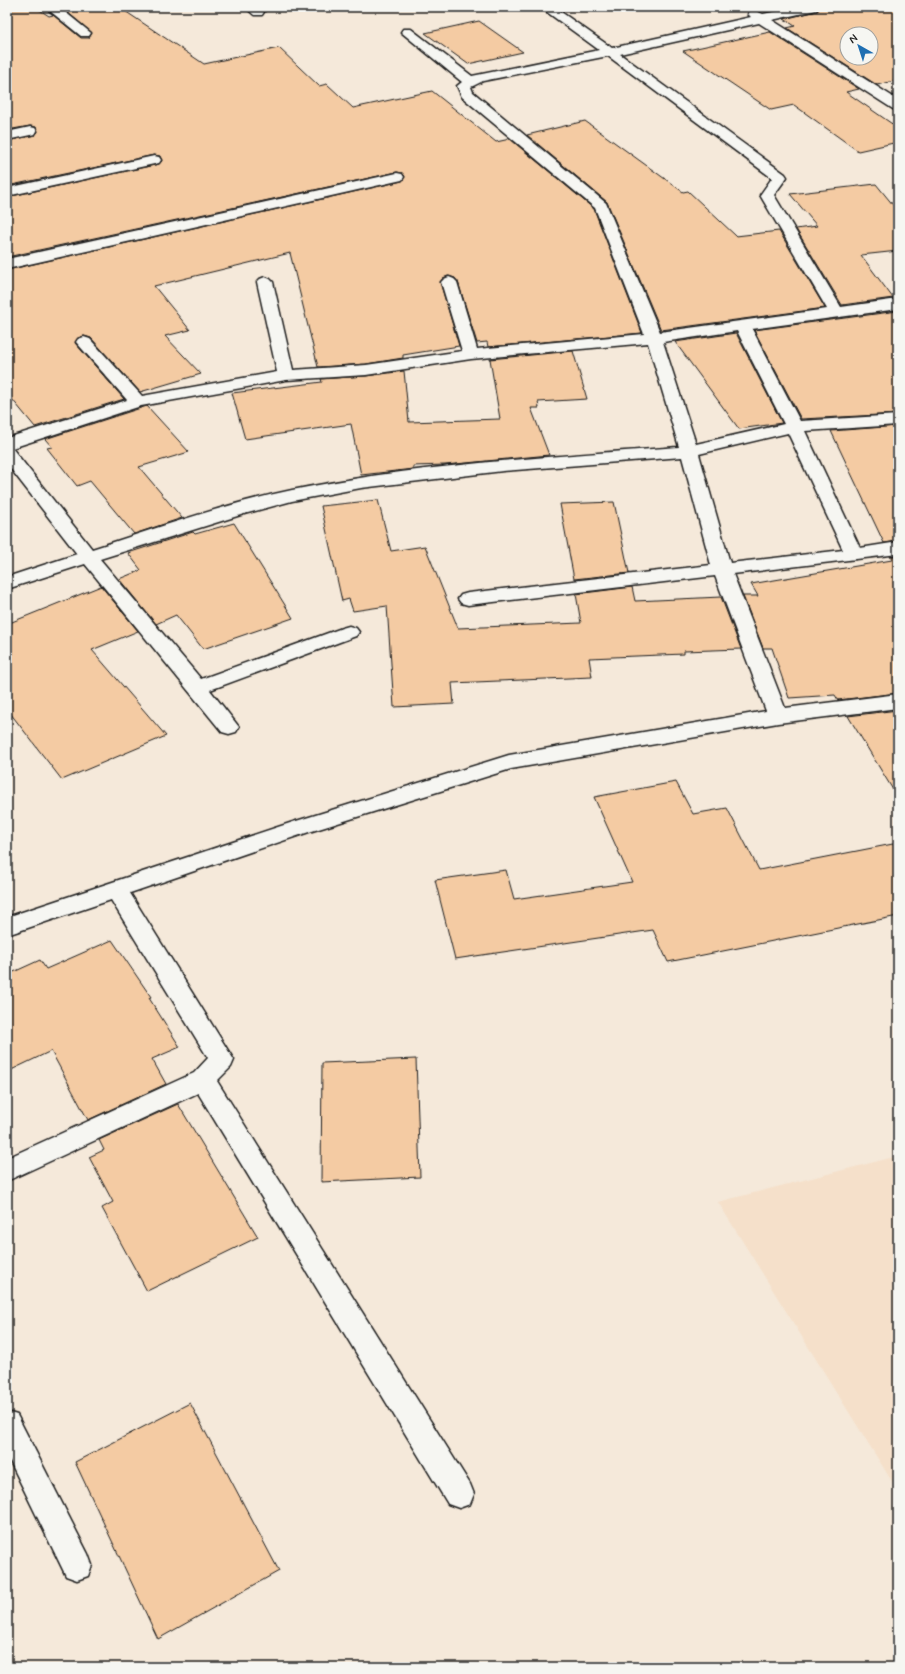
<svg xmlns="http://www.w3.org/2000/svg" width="905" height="1674" font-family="Mynerve,sans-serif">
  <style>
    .built { fill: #f5e0ca }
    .building { fill: #f4cba3; stroke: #1c1c1c; fill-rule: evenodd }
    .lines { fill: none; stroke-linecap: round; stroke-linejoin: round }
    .lane-casing { stroke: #1c1c1c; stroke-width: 3 }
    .street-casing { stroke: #1c1c1c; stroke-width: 3 }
    .lane { fill: #f6f6f2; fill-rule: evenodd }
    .street { fill: #f6f6f2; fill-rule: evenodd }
  </style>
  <rect width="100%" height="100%" fill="#f5e9da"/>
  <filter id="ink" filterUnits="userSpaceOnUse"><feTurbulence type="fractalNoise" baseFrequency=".025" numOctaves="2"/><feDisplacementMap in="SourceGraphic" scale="8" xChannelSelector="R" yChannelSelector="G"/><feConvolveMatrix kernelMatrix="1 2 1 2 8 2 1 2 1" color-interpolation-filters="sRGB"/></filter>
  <g filter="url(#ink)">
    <path class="built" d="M 898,1156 L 898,1491 L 718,1202 Z"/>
    <g class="building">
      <path d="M 7,7 L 35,7 L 49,16 L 53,15 L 81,38 L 89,38 L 92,33 L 67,12 L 85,7 L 119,7 L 204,64 L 279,48 L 319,86 L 327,84 L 353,108 L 432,91 L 496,142 L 510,139 L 594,209 L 642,333 L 488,347 L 487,342 L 477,343 L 458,282 L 455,278 L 448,276 L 443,278 L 440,282 L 459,346 L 403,355 L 403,358 L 366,364 L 318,367 L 290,253 L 154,286 L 190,330 L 165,336 L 201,374 L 140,392 L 91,338 L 84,336 L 78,338 L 75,343 L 124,399 L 35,427 L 7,393 L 7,270 L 402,181 L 405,176 L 402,173 L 397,172 L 7,257 L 7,197 L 159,164 L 162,161 L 160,156 L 154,155 L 7,186 L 7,141 L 35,135 L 38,132 L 36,127 L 30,126 L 7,130 Z"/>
      <path d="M 820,7 L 898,7 L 898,80 L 877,85 L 787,28 L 795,26 L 784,19 L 817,11 ZM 847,34 L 871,34 L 871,58 L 847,58 Z"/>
      <path d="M 479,21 L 523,52 L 468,64 L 425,33 Z"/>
      <path d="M 770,32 L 859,89 L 846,92 L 898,128 L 898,142 L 858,151 L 794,105 L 771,110 L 683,51 Z"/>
      <path d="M 585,121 L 683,192 L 688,191 L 736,236 L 779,231 L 825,308 L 661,330 L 607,202 L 527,135 Z"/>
      <path d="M 876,184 L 898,211 L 898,251 L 861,255 L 893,298 L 842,305 L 796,229 L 817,226 L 790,194 Z"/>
      <path d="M 898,311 L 898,414 L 801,419 L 754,330 Z"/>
      <path d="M 736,333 L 782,423 L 739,429 L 675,342 Z"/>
      <path d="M 573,351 L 587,399 L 538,402 L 539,408 L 531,408 L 549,455 L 445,465 L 413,466 L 413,469 L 361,475 L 351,424 L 245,439 L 232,393 L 322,382 L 321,379 L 366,376 L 404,371 L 409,422 L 500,419 L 490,359 Z"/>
      <path d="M 147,406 L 189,452 L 139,467 L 182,518 L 134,534 L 90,481 L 77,486 L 47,448 L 52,447 L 45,439 Z"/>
      <path d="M 898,426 L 898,541 L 884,543 L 831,431 Z"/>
      <path d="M 378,500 L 391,551 L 425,546 L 458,628 L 581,623 L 576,594 L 632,587 L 635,601 L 721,597 L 741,649 L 684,651 L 684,654 L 589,658 L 592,677 L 452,683 L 454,704 L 394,707 L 387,606 L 353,611 L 349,599 L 342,601 L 321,506 Z"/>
      <path d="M 614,502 L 629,573 L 574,579 L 560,504 Z"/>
      <path d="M 234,523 L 293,618 L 203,649 L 176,615 L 156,624 L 119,579 L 141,570 L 128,553 L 193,532 L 195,534 Z"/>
      <path d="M 890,556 L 898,556 L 898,693 L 838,700 L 835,695 L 789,698 L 772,648 L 763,648 L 743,596 L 758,596 L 751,584 L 892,560 Z"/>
      <path d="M 101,586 L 138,631 L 92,650 L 166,736 L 62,780 L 7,709 L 7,624 Z"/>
      <path d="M 898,710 L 898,798 L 848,716 Z"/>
      <path d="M 676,782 L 693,814 L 727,808 L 759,870 L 898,843 L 898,916 L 668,962 L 653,930 L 455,959 L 435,880 L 506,870 L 514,899 L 632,882 L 594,797 Z"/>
      <path d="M 112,940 L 151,997 L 149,998 L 180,1047 L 152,1059 L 166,1084 L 88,1120 L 51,1051 L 7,1072 L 7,975 L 40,960 L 46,969 Z"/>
      <path d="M 416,1059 L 420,1177 L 321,1182 L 322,1063 Z"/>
      <path d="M 178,1104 L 258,1237 L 147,1291 L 102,1208 L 113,1202 L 89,1157 L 104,1150 L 99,1140 Z"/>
      <path d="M 190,1403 L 279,1571 L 158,1639 L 75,1462 Z"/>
    </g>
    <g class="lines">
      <g class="lane-casing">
        <g id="lane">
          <path d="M 30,127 L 35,128 L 37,131 L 35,134 L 7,140 L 7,132 Z"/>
          <path d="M 154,156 L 159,157 L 161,160 L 159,163 L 7,196 L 7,188 Z"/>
          <path d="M 397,173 L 402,174 L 404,177 L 402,180 L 7,269 L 7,259 Z"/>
        </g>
      </g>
      <g class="street-casing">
        <g id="street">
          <path d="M 45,7 L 59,7 L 91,33 L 89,36 L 81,36 Z"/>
          <path d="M 245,7 L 259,7 L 264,12 L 262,15 L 254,15 Z"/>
          <path d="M 540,7 L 554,7 L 612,48 L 751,17 L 748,14 L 750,11 L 754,10 L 763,14 L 797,7 L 819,7 L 817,10 L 772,20 L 898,100 L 898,110 L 893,109 L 759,23 L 620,54 L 785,174 L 787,177 L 774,195 L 841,307 L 898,299 L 898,309 L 752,329 L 800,421 L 898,415 L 898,425 L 805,431 L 860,548 L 898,542 L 898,554 L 733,574 L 785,708 L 898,694 L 898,708 L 778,723 L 511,769 L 309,832 L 130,893 L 234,1060 L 231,1067 L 217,1081 L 470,1484 L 474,1494 L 470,1504 L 459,1508 L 448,1504 L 198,1093 L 7,1181 L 7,1158 L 194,1073 L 208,1058 L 111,900 L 7,935 L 7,917 L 293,822 L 509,755 L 766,711 L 715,576 L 468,605 L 461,603 L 458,599 L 461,595 L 468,593 L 711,565 L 682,457 L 503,471 L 361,488 L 292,501 L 244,514 L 100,559 L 201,679 L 342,628 L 349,626 L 356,628 L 359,632 L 356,636 L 210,690 L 239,727 L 236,732 L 229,734 L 222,732 L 85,564 L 7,589 L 7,577 L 77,554 L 7,464 L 7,438 L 127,400 L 76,342 L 78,339 L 84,337 L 90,339 L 142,396 L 277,372 L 257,282 L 260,279 L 265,277 L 270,279 L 273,282 L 293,370 L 366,365 L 462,351 L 441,282 L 444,279 L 449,277 L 454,279 L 457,282 L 477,349 L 644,334 L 595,208 L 462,97 L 457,86 L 462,82 L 401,32 L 403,29 L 411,29 L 472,76 L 599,50 ZM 608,56 L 772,178 L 760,195 L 827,309 L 660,332 L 606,203 L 473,92 L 471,87 L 483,81 ZM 737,331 L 784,424 L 696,444 L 663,342 ZM 648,343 L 679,447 C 550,457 419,464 292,490 C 225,504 157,528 92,549 L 12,448 L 141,406 L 286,380 L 366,375 L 471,359 ZM 788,433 L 843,550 L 730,563 L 699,454 Z"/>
          <path d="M 7,1412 L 17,1415 L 88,1554 L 92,1565 L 88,1576 L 77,1580 L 66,1576 L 7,1455 Z"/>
        </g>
      </g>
      <use href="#lane" class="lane"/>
      <use href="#street" class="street"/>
    </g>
  </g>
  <rect width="905" height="1674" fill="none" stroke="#f6f6f2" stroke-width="24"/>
  <rect x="12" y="12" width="881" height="1650" fill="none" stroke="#1c1c1c" stroke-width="1.5" filter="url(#ink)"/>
  <g transform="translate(859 46) rotate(321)"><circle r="19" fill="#f6f6f2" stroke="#9f9f9c"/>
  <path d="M0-3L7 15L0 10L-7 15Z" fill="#1f6fb2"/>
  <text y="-6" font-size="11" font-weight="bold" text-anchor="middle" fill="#1c1c1c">N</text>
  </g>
</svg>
